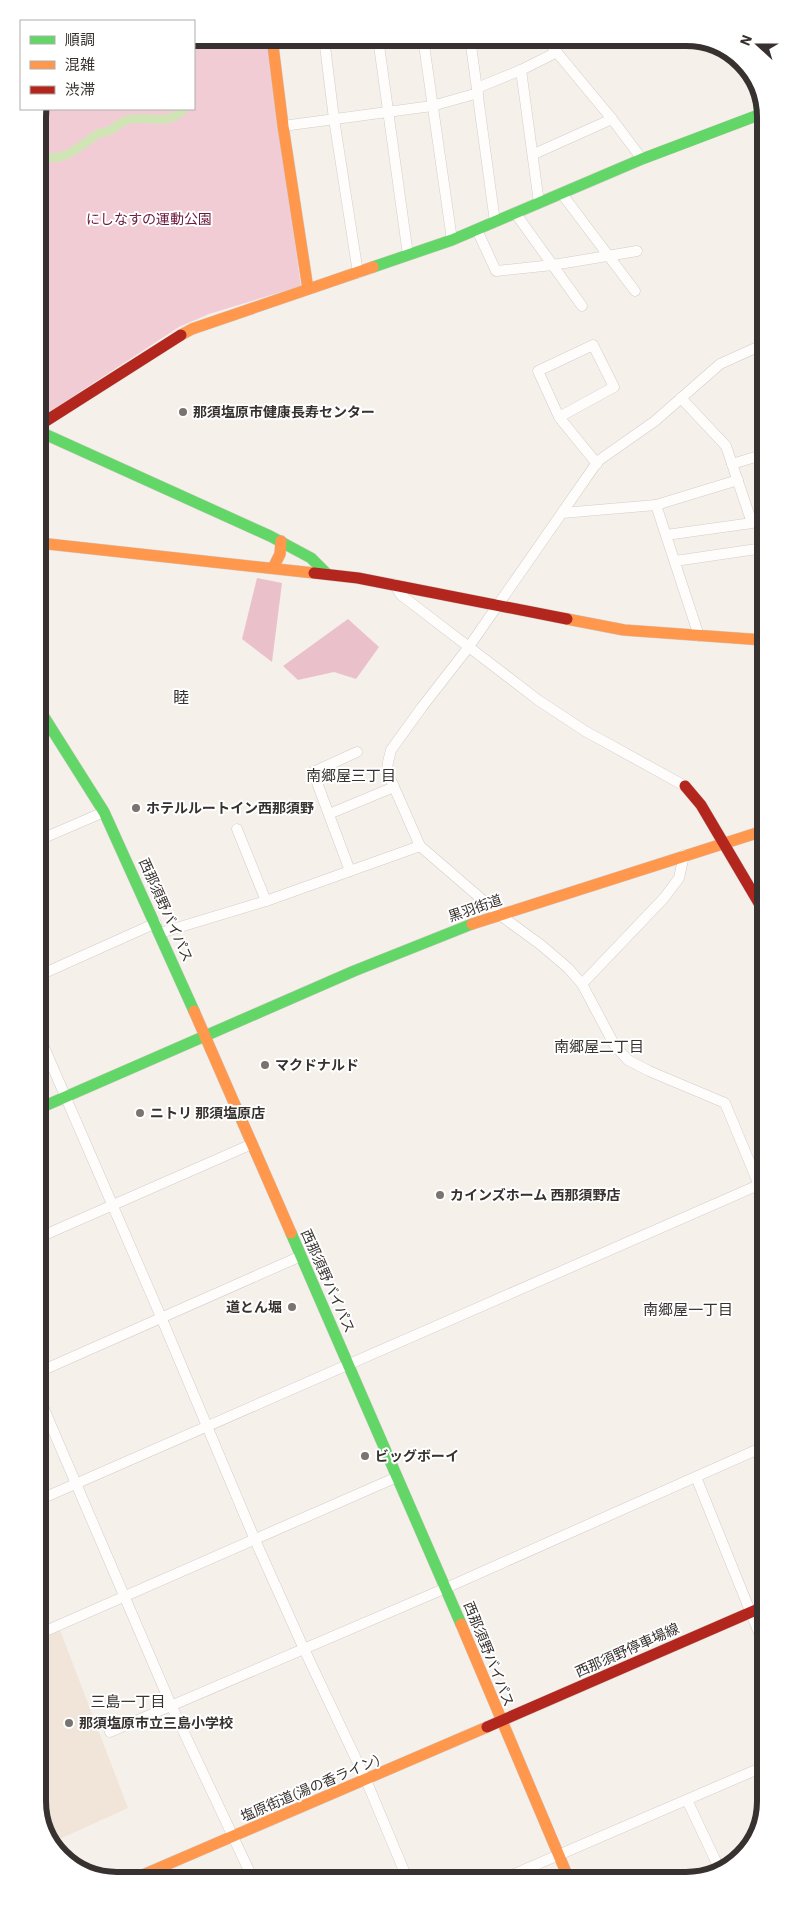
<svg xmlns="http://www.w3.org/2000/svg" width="803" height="1918" font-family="'IBM Plex Sans','Noto Sans JP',sans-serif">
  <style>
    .built { fill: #f1e5da }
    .green { fill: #f2ccd5 }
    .forest { fill: #eac1cb }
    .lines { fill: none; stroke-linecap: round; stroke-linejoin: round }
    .canal { stroke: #d1e4b6; stroke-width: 9 }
    .street-casing { stroke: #d2cdc8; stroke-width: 11 }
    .fast-casing { stroke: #d2cdc8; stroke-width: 12 }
    .slow-casing { stroke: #d2cdc8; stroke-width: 12 }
    .jam-casing { stroke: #d2cdc8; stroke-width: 12 }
    .street { stroke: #fefdfc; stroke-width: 10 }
    .fast { stroke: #63d668; stroke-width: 11 }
    .slow { stroke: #ff974d; stroke-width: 11 }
    .jam { stroke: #b3261e; stroke-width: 11 }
    .poi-dot { fill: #7a7471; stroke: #fff; stroke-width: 2 }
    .labels { text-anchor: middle; stroke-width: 4; stroke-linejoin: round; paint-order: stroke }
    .park-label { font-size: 14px; fill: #6a183c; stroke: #fff }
    .poi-label { font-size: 14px; font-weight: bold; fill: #37322f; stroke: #fff; text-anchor: start }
    .street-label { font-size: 14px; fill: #37322f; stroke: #fff }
    .neighbourhood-label { font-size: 15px; fill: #37322f; stroke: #fff }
    .quarter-label { font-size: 16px; fill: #37322f; stroke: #fff }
    .rim { fill: none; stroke: #37322f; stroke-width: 6 }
  </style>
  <rect width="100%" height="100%" fill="#f6f0eb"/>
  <path class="built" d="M 60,1630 L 128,1808 L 53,1842 L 42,1826 L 41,1638 Z"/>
  <path class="green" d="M 194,38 L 266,38 L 301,286 L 209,314 L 179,327 L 43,416 L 38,417 L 38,112 L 39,109 L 194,109 Z"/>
  <g class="forest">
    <path d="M 257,578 L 282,583 L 272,662 L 242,639 Z"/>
    <path d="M 348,619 L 379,647 L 356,679 L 334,672 L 298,680 L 283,666 Z"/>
  </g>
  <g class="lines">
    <path class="canal" d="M 38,154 C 61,166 78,147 96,135 C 99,132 102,133 106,132 C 114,129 119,123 127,120 C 147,114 167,128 184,109"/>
    <g class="street-casing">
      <g id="street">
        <path d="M 324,38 L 334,119 L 358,273"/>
        <path d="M 378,38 L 408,255"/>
        <path d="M 423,38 L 452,240"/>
        <path d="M 470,38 L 495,222"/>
        <path d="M 545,38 L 612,119 L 642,159"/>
        <path d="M 521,70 L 539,203"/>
        <path d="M 477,88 L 521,70 L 557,52"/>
        <path d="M 283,126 L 432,106 L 478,93"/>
        <path d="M 534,154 L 612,119"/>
        <path d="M 562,194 L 635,291"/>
        <path d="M 516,214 L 582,306"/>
        <path d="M 477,230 L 496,271 L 553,265 L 637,251"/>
        <path d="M 559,417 L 614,387 L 593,345 L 538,371 L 559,417 L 597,464"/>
        <path d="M 732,464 L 762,455"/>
        <path d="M 656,505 L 699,636"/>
        <path d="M 562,513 L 656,505 L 738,480"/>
        <path d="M 666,535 L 752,523 L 726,446 L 681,398"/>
        <path d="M 675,561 L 757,549"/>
        <path d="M 394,584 L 401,595 L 538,700 L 585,731 L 685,786"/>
        <path d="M 329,814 L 394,787"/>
        <path d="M 237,829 L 266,901"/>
        <path d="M 39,840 L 104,812"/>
        <path d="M 350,871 L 313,772 L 357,752"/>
        <path d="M 160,933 L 266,901 L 420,846"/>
        <path d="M 40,975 L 156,923"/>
        <path d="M 582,984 L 664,898 L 679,878 L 684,855"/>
        <path d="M 40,1038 L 161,1317 L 255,1540 L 304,1649 L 366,1780 L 407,1878"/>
        <path d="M 759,1185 L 725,1103 L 649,1071 L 628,1060 L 615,1046 L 582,984 L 568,968 L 541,945 L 500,915 L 420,846 L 387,771 L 388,762 L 391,750 L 422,707 L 468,648 L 598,461 L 655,421 L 720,364 L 762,345"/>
        <path d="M 40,1237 L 252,1144"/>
        <path d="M 41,1371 L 301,1256"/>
        <path d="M 41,1402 L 171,1705 L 253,1879"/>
        <path d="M 696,1477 L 765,1648"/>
        <path d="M 41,1499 L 763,1183"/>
        <path d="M 41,1633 L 397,1477"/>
        <path d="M 110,1732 L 446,1588 L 765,1446"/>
        <path d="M 687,1800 L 720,1870"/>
        <path d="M 505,1878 L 765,1766"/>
      </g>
    </g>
    <g class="fast-casing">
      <g id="fast">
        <path d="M 373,267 L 452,240 L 642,159 L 761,114"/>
        <path d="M 38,431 L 270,536 L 311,558 L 327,574"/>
        <path d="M 39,709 L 104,812 L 194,1011"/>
        <path d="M 40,1108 L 354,971 L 472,924"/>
        <path d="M 291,1233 L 461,1624"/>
      </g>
    </g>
    <g class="slow-casing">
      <g id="slow">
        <path d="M 272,38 L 283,126 L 308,289"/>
        <path d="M 181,335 L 192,329 L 373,267"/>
        <path d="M 39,543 L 314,573"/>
        <path d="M 273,568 L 280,554 L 281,541"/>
        <path d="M 567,619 L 624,630 L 763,640"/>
        <path d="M 472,924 L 763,831"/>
        <path d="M 194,1011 L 291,1233"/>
        <path d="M 461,1624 L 568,1877"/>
        <path d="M 131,1880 L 487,1727"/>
      </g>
    </g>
    <g class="jam-casing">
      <g id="jam">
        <path d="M 38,426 L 181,335"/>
        <path d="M 314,573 L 358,578 L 567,619"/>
        <path d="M 685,786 L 701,805 L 763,910"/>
        <path d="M 487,1727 L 765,1606"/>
      </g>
    </g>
    <use href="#street" class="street"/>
    <use href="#fast" class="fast"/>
    <use href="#slow" class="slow"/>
    <use href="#jam" class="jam"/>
  </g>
  <g class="poi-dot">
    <circle cx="183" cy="412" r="5"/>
    <circle cx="136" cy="808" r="5"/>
    <circle cx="265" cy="1065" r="5"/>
    <circle cx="140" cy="1113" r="5"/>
    <circle cx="440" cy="1195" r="5"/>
    <circle cx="292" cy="1307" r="5"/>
    <circle cx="365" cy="1456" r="5"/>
    <circle cx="69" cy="1723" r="5"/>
  </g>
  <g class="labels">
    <g class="park-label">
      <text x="149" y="224">にしなすの運動公園</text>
    </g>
    <g class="poi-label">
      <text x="193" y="417">那須塩原市健康長寿センター</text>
      <text x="146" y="813">ホテルルートイン西那須野</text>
      <text x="275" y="1070">マクドナルド</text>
      <text x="150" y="1118">ニトリ 那須塩原店</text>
      <text x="450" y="1200">カインズホーム 西那須野店</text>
      <text x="282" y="1312" text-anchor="end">道とん堀</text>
      <text x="375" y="1461">ビッグボーイ</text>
      <text x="79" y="1728">那須塩原市立三島小学校</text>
    </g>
    <g class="street-label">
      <text transform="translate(475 908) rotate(-19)" y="5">黒羽街道</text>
      <text transform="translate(166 910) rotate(66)" y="5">西那須野バイパス</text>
      <text transform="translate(328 1281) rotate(66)" y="5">西那須野バイパス</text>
      <text transform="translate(627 1650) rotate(-24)" y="5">西那須野停車場線</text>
      <text transform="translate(489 1654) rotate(68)" y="5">西那須野バイパス</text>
      <text transform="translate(310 1788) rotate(-23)" y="5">塩原街道(湯の香ライン)</text>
    </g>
    <g class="neighbourhood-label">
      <text x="351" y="781">南郷屋三丁目</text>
      <text x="599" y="1052">南郷屋二丁目</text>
      <text x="688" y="1315">南郷屋一丁目</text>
      <text x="128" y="1707">三島一丁目</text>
    </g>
    <g class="quarter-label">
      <text x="181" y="703">睦</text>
    </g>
  </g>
  <path d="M0 0H803V1918H0ZM117 46H686A71 71 0 0 1 757 117V1801A71 71 0 0 1 686 1872H117A71 71 0 0 1 46 1801V117A71 71 0 0 1 117 46Z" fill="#fff" fill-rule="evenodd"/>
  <path class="rim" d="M117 46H686A71 71 0 0 1 757 117V1801A71 71 0 0 1 686 1872H117A71 71 0 0 1 46 1801V117A71 71 0 0 1 117 46Z"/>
  <rect x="20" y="20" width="175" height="90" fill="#ffffff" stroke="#afadac"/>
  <rect x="30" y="36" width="25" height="8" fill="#63d668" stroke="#afadac"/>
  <text x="65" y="45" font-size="15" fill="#37322f">順調</text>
  <rect x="30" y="61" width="25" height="8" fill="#ff974d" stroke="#afadac"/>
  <text x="65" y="70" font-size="15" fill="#37322f">混雑</text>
  <rect x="30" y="86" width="25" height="8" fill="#b3261e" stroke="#afadac"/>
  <text x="65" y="95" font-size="15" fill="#37322f">渋滞</text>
  <g transform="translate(758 45) rotate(291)" stroke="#ffffff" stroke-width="4" paint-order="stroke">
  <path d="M0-4L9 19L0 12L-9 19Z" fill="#37322f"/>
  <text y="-8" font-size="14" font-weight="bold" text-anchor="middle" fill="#37322f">N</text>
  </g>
</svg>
